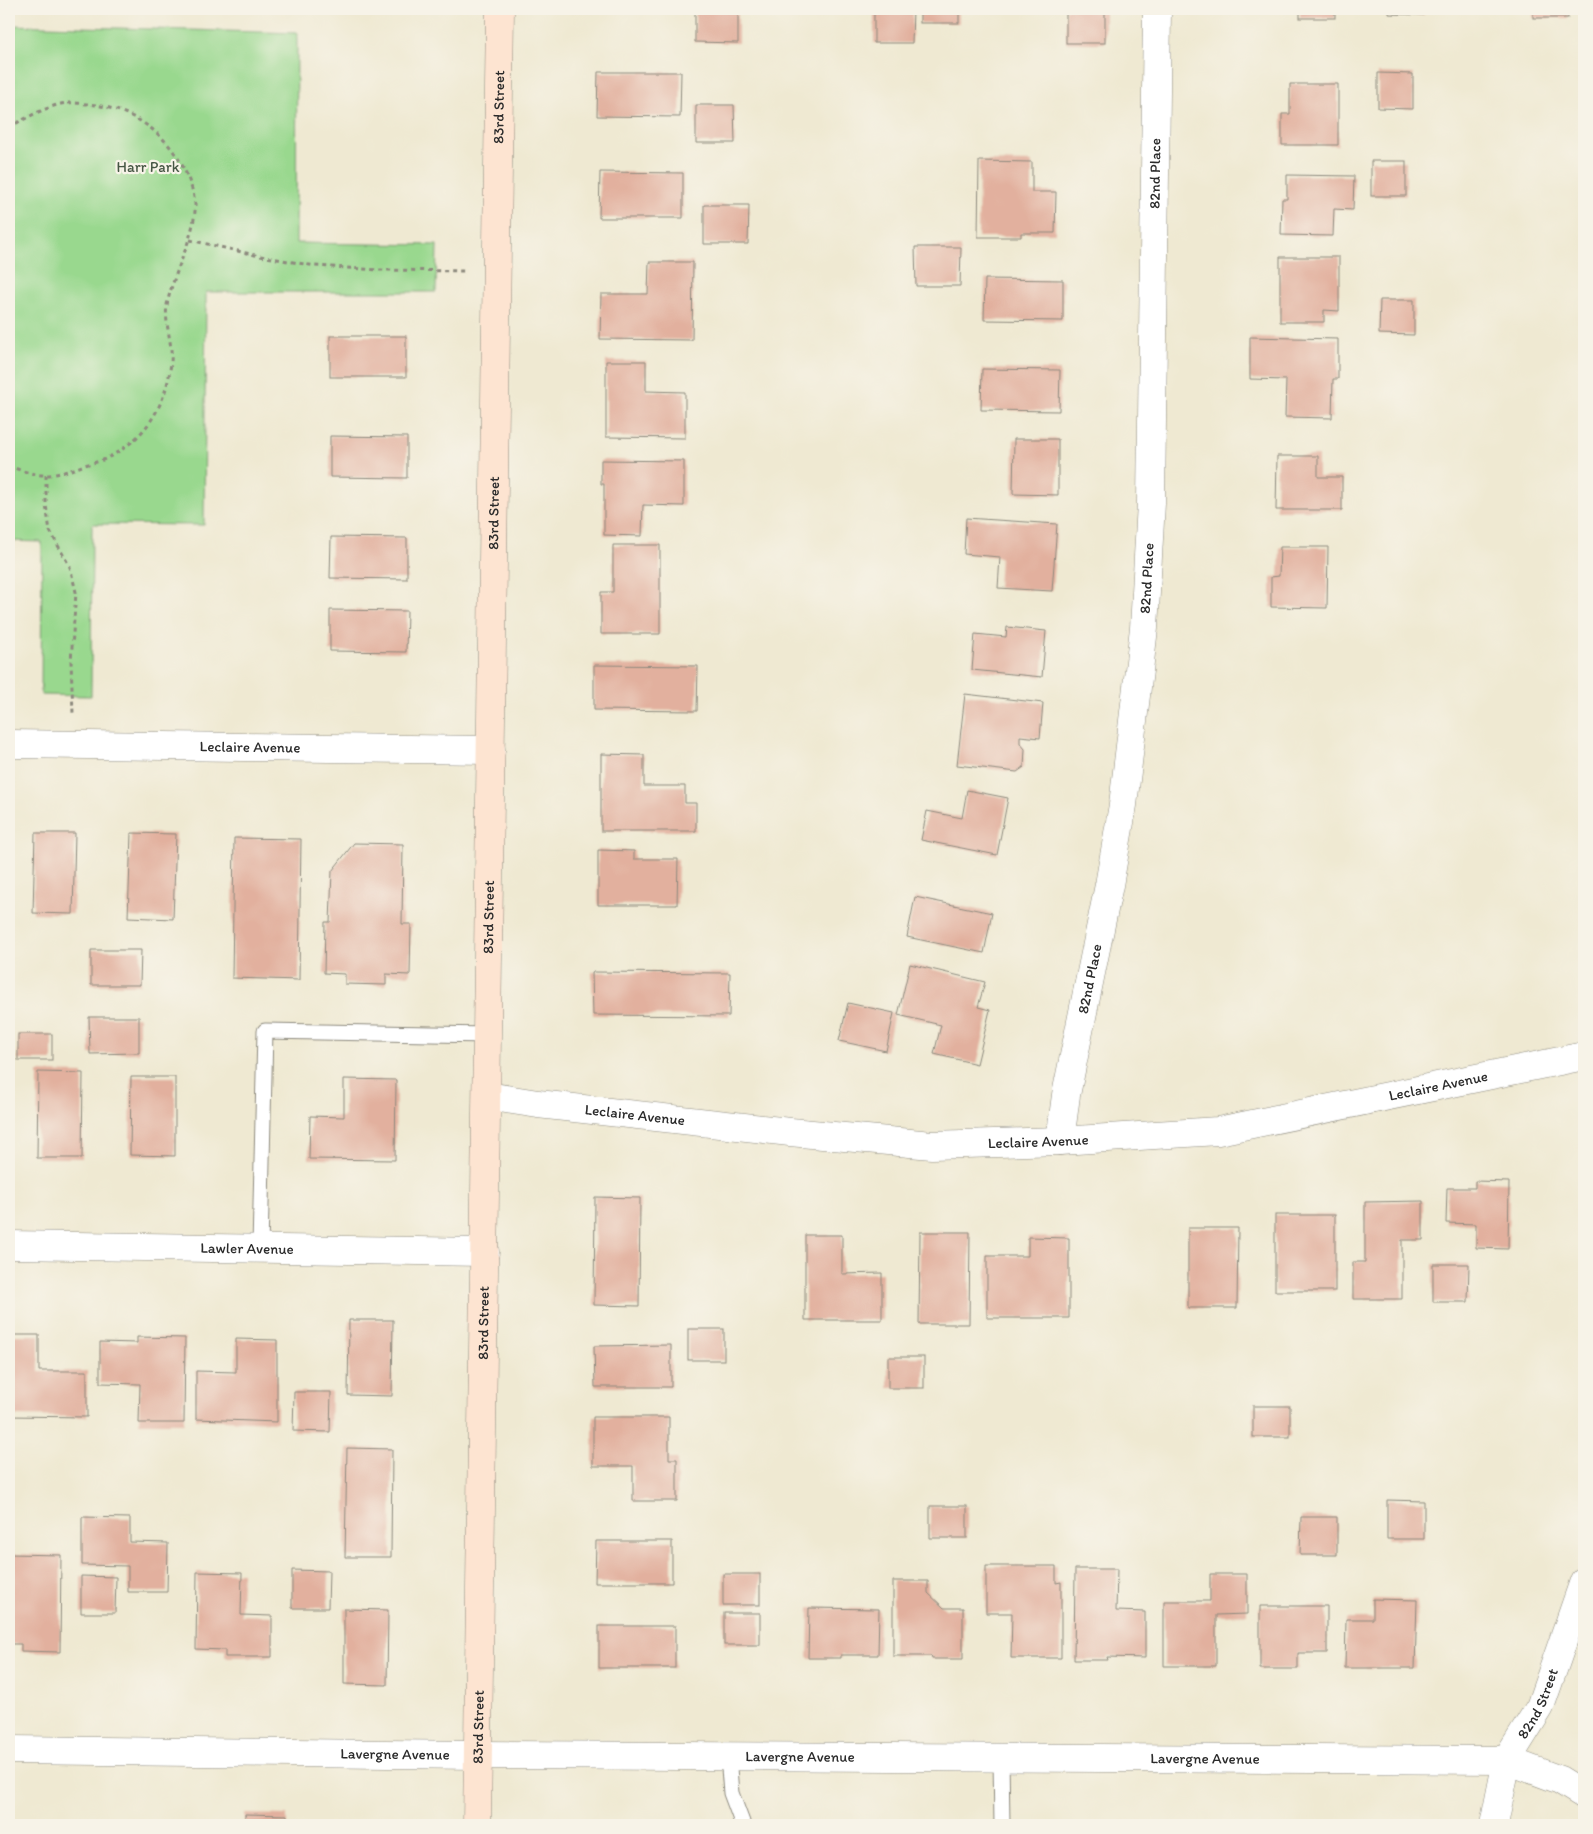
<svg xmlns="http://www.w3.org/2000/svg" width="1593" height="1834" font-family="Itim,sans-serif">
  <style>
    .green { fill: #99d88e; stroke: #62825c }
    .building { fill: #e2b09e }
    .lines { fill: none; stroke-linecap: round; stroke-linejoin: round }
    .lane-casing { stroke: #8d8a7e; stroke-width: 17 }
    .street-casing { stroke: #8d8a7e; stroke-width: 29 }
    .secondary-casing { stroke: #8d8a7e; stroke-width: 29 }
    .path { stroke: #8d8a7e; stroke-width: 3; stroke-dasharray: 4 4; stroke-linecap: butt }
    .lane { stroke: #fff; stroke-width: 15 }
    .street { stroke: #fff; stroke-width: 28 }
    .secondary { stroke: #fde4d1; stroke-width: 28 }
    .labels { text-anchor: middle; stroke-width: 4.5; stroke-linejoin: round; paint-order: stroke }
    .street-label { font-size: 15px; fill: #2b2b2b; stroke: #f7f3e8 }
    .park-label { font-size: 15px; fill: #465644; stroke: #f7f3e8 }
  </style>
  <rect width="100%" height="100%" fill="#f7f3e8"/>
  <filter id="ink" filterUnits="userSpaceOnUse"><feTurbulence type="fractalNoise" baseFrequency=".02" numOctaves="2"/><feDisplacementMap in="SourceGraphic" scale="10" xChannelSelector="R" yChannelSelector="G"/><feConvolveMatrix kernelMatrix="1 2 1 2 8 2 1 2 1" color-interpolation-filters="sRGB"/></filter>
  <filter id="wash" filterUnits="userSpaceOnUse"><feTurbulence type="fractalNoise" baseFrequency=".0096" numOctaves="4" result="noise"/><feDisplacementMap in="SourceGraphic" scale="20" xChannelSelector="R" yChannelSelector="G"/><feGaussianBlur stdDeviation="1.12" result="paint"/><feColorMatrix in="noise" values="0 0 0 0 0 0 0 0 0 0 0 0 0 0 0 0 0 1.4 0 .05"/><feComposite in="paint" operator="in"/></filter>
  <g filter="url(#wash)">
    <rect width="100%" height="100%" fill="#efe9d2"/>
    <path class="green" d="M 9,25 L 297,33 L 296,243 L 437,245 L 436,292 L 206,292 L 204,525 L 92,524 L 91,696 L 41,695 L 42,542 L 9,541 Z"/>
    <g id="blocks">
      <g class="building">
        <path d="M 602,9 L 690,9 L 690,12 L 602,11 Z"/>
        <path d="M 695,9 L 738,9 L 738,43 L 695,42 Z"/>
        <path d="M 874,9 L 913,9 L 912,43 L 874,43 Z"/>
        <rect x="920" y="9" width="39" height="14"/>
        <rect x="1066" y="9" width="39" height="34"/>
        <rect x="1300" y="9" width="35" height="9"/>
        <path d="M 1389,9 L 1424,9 L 1424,15 L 1389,14 Z"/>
        <rect x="1533" y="9" width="35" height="9"/>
        <path d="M 598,72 L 681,72 L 680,117 L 597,116 Z"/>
        <path d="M 1378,73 L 1413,74 L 1413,109 L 1378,108 Z"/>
        <path d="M 1290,84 L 1338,84 L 1338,145 L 1282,145 L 1282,114 L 1290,114 Z"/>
        <path d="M 696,105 L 734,105 L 735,143 L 696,143 Z"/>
        <path d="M 979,161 L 1032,162 L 1032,192 L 1056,192 L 1055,233 L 1021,233 L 1021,237 L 978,237 Z"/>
        <rect x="1371" y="161" width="35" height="35"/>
        <path d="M 600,172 L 683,173 L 683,218 L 599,218 Z"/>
        <path d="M 1287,175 L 1354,176 L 1353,210 L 1334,209 L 1333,236 L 1281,235 L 1282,199 L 1287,199 Z"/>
        <path d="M 704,205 L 749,205 L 748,244 L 704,244 Z"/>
        <path d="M 915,247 L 961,247 L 960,286 L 916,286 Z"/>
        <path d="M 1280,257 L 1339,257 L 1339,311 L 1324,310 L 1324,322 L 1280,322 Z"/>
        <path d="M 649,262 L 693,262 L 692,340 L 600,339 L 601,294 L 648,294 Z"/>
        <path d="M 985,279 L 1063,280 L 1063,321 L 984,320 Z"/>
        <path d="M 1380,300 L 1414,300 L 1414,335 L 1379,334 Z"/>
        <rect x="330" y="336" width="76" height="41"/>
        <path d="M 1250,337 L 1338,339 L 1338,379 L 1333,379 L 1332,418 L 1285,417 L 1286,380 L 1250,379 Z"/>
        <path d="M 606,361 L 646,361 L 646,391 L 685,392 L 685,438 L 606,437 Z"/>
        <path d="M 982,369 L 1060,370 L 1059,411 L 981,410 Z"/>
        <path d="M 330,436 L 407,437 L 407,478 L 330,477 Z"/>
        <path d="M 1014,439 L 1058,439 L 1058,495 L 1013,494 Z"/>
        <path d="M 1277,456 L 1318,456 L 1318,477 L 1342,477 L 1342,510 L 1276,510 Z"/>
        <path d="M 601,460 L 684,461 L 684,506 L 643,505 L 642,536 L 604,535 L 604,484 L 601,484 Z"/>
        <path d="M 966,518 L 1057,524 L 1052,591 L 998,588 L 1000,557 L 964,554 Z"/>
        <path d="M 331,537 L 407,538 L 407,579 L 330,578 Z"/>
        <path d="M 613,545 L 660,545 L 660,634 L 601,634 L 601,592 L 613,592 Z"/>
        <path d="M 1280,547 L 1328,547 L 1327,608 L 1271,607 L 1271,577 L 1279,576 Z"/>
        <path d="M 330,610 L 407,611 L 406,652 L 330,651 Z"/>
        <path d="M 1007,627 L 1046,631 L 1042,677 L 972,670 L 975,634 L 1006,637 Z"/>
        <path d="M 594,665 L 698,666 L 697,711 L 594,710 Z"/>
        <path d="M 965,694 L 1043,703 L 1040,738 L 1020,736 L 1020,743 L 1025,749 L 1024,767 L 1017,772 L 957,765 Z"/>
        <path d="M 601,754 L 644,755 L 644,786 L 685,786 L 685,803 L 696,803 L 696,831 L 601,831 Z"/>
        <path d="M 967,790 L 1008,798 L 997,855 L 921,840 L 927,811 L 962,818 Z"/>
        <path d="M 35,833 L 75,833 L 73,914 L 33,913 Z"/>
        <path d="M 131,833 L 176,834 L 173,919 L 128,917 Z"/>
        <path d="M 234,838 L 301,839 L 299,980 L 232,978 Z"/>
        <path d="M 354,843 L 403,844 L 402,924 L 411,924 L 410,975 L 386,974 L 386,985 L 345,984 L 345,974 L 324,973 L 325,922 L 330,922 L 332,871 Z"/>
        <path d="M 598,850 L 634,851 L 634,859 L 678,859 L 677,905 L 598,905 Z"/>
        <path d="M 915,897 L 992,913 L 984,953 L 907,937 Z"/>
        <path d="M 91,950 L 141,950 L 140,985 L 91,985 Z"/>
        <path d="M 910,964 L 985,982 L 978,1007 L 990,1010 L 977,1064 L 934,1054 L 941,1025 L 898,1015 Z"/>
        <path d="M 592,972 L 730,973 L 729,1016 L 593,1015 Z"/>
        <path d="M 848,1003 L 894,1013 L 886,1051 L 839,1041 Z"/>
        <path d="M 89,1017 L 139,1017 L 139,1053 L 90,1054 Z"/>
        <rect x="18" y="1034" width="34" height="26"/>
        <path d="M 38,1072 L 83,1073 L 82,1158 L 37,1158 Z"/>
        <path d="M 131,1077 L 175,1077 L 175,1156 L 130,1155 Z"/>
        <path d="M 344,1079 L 396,1080 L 395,1160 L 309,1159 L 310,1116 L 344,1117 Z"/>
        <path d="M 1475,1181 L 1509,1182 L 1508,1249 L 1476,1248 L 1476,1224 L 1446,1223 L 1447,1188 L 1475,1188 Z"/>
        <path d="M 595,1197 L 640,1198 L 639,1306 L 594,1305 Z"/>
        <path d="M 1423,1201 L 1423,1240 L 1402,1240 L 1402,1299 L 1353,1299 L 1353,1262 L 1365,1262 L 1365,1202 Z"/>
        <rect x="1275" y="1215" width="60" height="76"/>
        <path d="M 1188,1228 L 1238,1228 L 1237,1308 L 1188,1308 Z"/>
        <path d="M 920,1232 L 970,1232 L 969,1324 L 919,1324 Z"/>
        <path d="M 805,1235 L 842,1235 L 842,1274 L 882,1273 L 882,1320 L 805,1320 Z"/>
        <path d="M 1028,1237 L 1069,1238 L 1069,1318 L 987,1318 L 987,1256 L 1028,1256 Z"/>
        <path d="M 1433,1264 L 1469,1264 L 1468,1302 L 1433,1302 Z"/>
        <path d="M 349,1320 L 393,1320 L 392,1396 L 348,1395 Z"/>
        <rect x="688" y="1329" width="36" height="31"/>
        <path d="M 9,1335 L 39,1335 L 39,1371 L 87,1371 L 87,1417 L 9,1416 Z"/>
        <path d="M 137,1337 L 185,1338 L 184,1423 L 139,1423 L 140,1384 L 100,1383 L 100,1342 L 137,1343 Z"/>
        <path d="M 236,1339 L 277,1340 L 277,1422 L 196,1419 L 196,1371 L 236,1372 Z"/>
        <path d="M 671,1345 L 671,1387 L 595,1387 L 594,1346 Z"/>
        <rect x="888" y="1357" width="36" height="31"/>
        <path d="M 294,1392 L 331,1392 L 330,1432 L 293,1431 Z"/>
        <rect x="1253" y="1406" width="37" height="31"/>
        <path d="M 593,1417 L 669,1417 L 669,1459 L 677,1459 L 677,1501 L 633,1501 L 633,1466 L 593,1466 Z"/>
        <path d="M 347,1448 L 392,1449 L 391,1557 L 345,1557 Z"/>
        <path d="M 1387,1500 L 1424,1501 L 1424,1539 L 1387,1539 Z"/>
        <rect x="930" y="1506" width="37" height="32"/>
        <path d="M 82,1517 L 130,1518 L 130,1542 L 168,1543 L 167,1592 L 128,1592 L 128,1566 L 82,1565 Z"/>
        <path d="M 1301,1517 L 1337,1517 L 1337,1555 L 1300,1555 Z"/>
        <path d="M 596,1541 L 672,1541 L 672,1583 L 595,1583 Z"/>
        <path d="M 9,1554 L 61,1555 L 60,1652 L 21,1651 L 21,1644 L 9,1644 Z"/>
        <path d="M 986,1566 L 1056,1566 L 1056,1583 L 1061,1582 L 1061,1658 L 1011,1658 L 1012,1613 L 986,1613 Z"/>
        <path d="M 1075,1569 L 1117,1569 L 1116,1611 L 1145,1612 L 1145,1658 L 1107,1657 L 1108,1660 L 1074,1660 Z"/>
        <path d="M 292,1570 L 329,1571 L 328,1608 L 292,1608 Z"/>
        <path d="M 197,1572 L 242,1573 L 241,1615 L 272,1616 L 272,1657 L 225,1657 L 225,1650 L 196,1649 Z"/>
        <rect x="723" y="1574" width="37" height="31"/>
        <path d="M 1210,1574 L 1247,1574 L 1247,1614 L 1216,1615 L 1216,1666 L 1164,1666 L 1164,1601 L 1210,1601 Z"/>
        <path d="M 81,1576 L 116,1577 L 115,1613 L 81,1613 Z"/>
        <path d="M 893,1581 L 928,1581 L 928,1593 L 944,1608 L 963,1608 L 963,1659 L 932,1659 L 931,1656 L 893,1656 Z"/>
        <path d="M 1373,1599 L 1417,1600 L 1415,1668 L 1345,1668 L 1346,1619 L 1373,1619 Z"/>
        <path d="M 1260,1606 L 1327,1606 L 1327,1653 L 1298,1653 L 1298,1669 L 1260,1669 Z"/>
        <path d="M 809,1608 L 879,1609 L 878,1655 L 841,1655 L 841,1658 L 808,1658 Z"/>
        <path d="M 344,1609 L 388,1610 L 387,1685 L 344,1684 Z"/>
        <rect x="724" y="1613" width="36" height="32"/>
        <rect x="599" y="1626" width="76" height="42"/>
        <path d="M 245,1814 L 287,1815 L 287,1825 L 245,1825 Z"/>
      </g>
    </g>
  </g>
  <g filter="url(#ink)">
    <use href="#blocks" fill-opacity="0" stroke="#8d8a7e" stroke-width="1"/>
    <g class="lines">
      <g class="lane-casing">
        <g id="lane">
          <path d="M 260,1248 L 265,1031 L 487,1035"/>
          <path d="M 728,1756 L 731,1793 L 743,1825"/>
          <path d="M 1001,1758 L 1002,1825"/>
        </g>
      </g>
      <g class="street-casing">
        <g id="street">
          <path id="s1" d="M 9,744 L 491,750"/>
          <path id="s2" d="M 487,1096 L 538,1104 L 790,1132 L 932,1145 L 1060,1141 L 1218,1131 L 1584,1056"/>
          <path id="s3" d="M 1060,1141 L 1066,1095 L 1109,885 L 1123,805 L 1144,628 L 1151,503 L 1157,9"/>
          <path id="s4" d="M 9,1245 L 485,1252"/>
          <path id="s5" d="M 9,1750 L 478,1755 L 1507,1760 L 1560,1780 L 1584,1795"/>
          <path id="s6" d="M 1494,1825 L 1507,1760 L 1540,1707 L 1584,1581"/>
        </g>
      </g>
      <g class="secondary-casing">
        <g id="secondary">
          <path id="s7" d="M 477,1825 L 500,9"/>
        </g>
      </g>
      <g class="path">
        <path d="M 9,127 C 27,118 48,105 68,103 C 74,102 81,104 87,104 C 133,108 171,135 188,178 C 192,188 196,200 195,211 C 192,244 173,273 167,305 C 164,323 173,343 171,362 C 167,404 146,439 107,458 C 100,462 90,463 82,466 C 71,470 58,475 45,475 C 33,475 20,470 9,466"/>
        <path d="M 190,240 L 255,255 L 315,266 L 381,270 L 466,271"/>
        <path d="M 46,475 L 46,505 L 50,531 L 70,567 L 76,592 L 71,661 L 73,713"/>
      </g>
      <use href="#lane" class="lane"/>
      <use href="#street" class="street"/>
      <use href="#secondary" class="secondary"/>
    </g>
  </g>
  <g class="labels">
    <g class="street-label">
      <text dy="5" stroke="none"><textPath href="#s7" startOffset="1718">83rd Street</textPath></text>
      <text dy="5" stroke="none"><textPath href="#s3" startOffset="975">82nd Place</textPath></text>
      <text dy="5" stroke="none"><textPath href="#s7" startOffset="1312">83rd Street</textPath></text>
      <text dy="5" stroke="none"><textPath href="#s3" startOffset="570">82nd Place</textPath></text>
      <text dy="5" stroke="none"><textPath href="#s1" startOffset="241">Leclaire Avenue</textPath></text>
      <text dy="5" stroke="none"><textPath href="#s7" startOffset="908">83rd Street</textPath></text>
      <text dy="5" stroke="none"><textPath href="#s3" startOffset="165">82nd Place</textPath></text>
      <text dy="5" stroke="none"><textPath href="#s2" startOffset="959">Leclaire Avenue</textPath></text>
      <text dy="5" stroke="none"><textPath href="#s2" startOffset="149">Leclaire Avenue</textPath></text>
      <text dy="5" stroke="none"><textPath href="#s2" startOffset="554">Leclaire Avenue</textPath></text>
      <text dy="5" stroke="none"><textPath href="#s4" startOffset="238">Lawler Avenue</textPath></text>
      <text dy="5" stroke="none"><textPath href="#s7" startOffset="502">83rd Street</textPath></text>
      <text dy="5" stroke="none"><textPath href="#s6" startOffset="131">82nd Street</textPath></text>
      <text dy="5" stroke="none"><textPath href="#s7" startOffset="98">83rd Street</textPath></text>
      <text dy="5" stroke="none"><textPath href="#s5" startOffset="386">Lavergne Avenue</textPath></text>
      <text dy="5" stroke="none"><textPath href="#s5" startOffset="791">Lavergne Avenue</textPath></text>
      <text dy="5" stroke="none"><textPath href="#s5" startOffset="1196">Lavergne Avenue</textPath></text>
    </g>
    <g class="park-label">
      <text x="148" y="172">Harr Park</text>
    </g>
  </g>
  <rect width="1593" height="1834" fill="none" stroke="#f7f3e8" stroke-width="30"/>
</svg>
